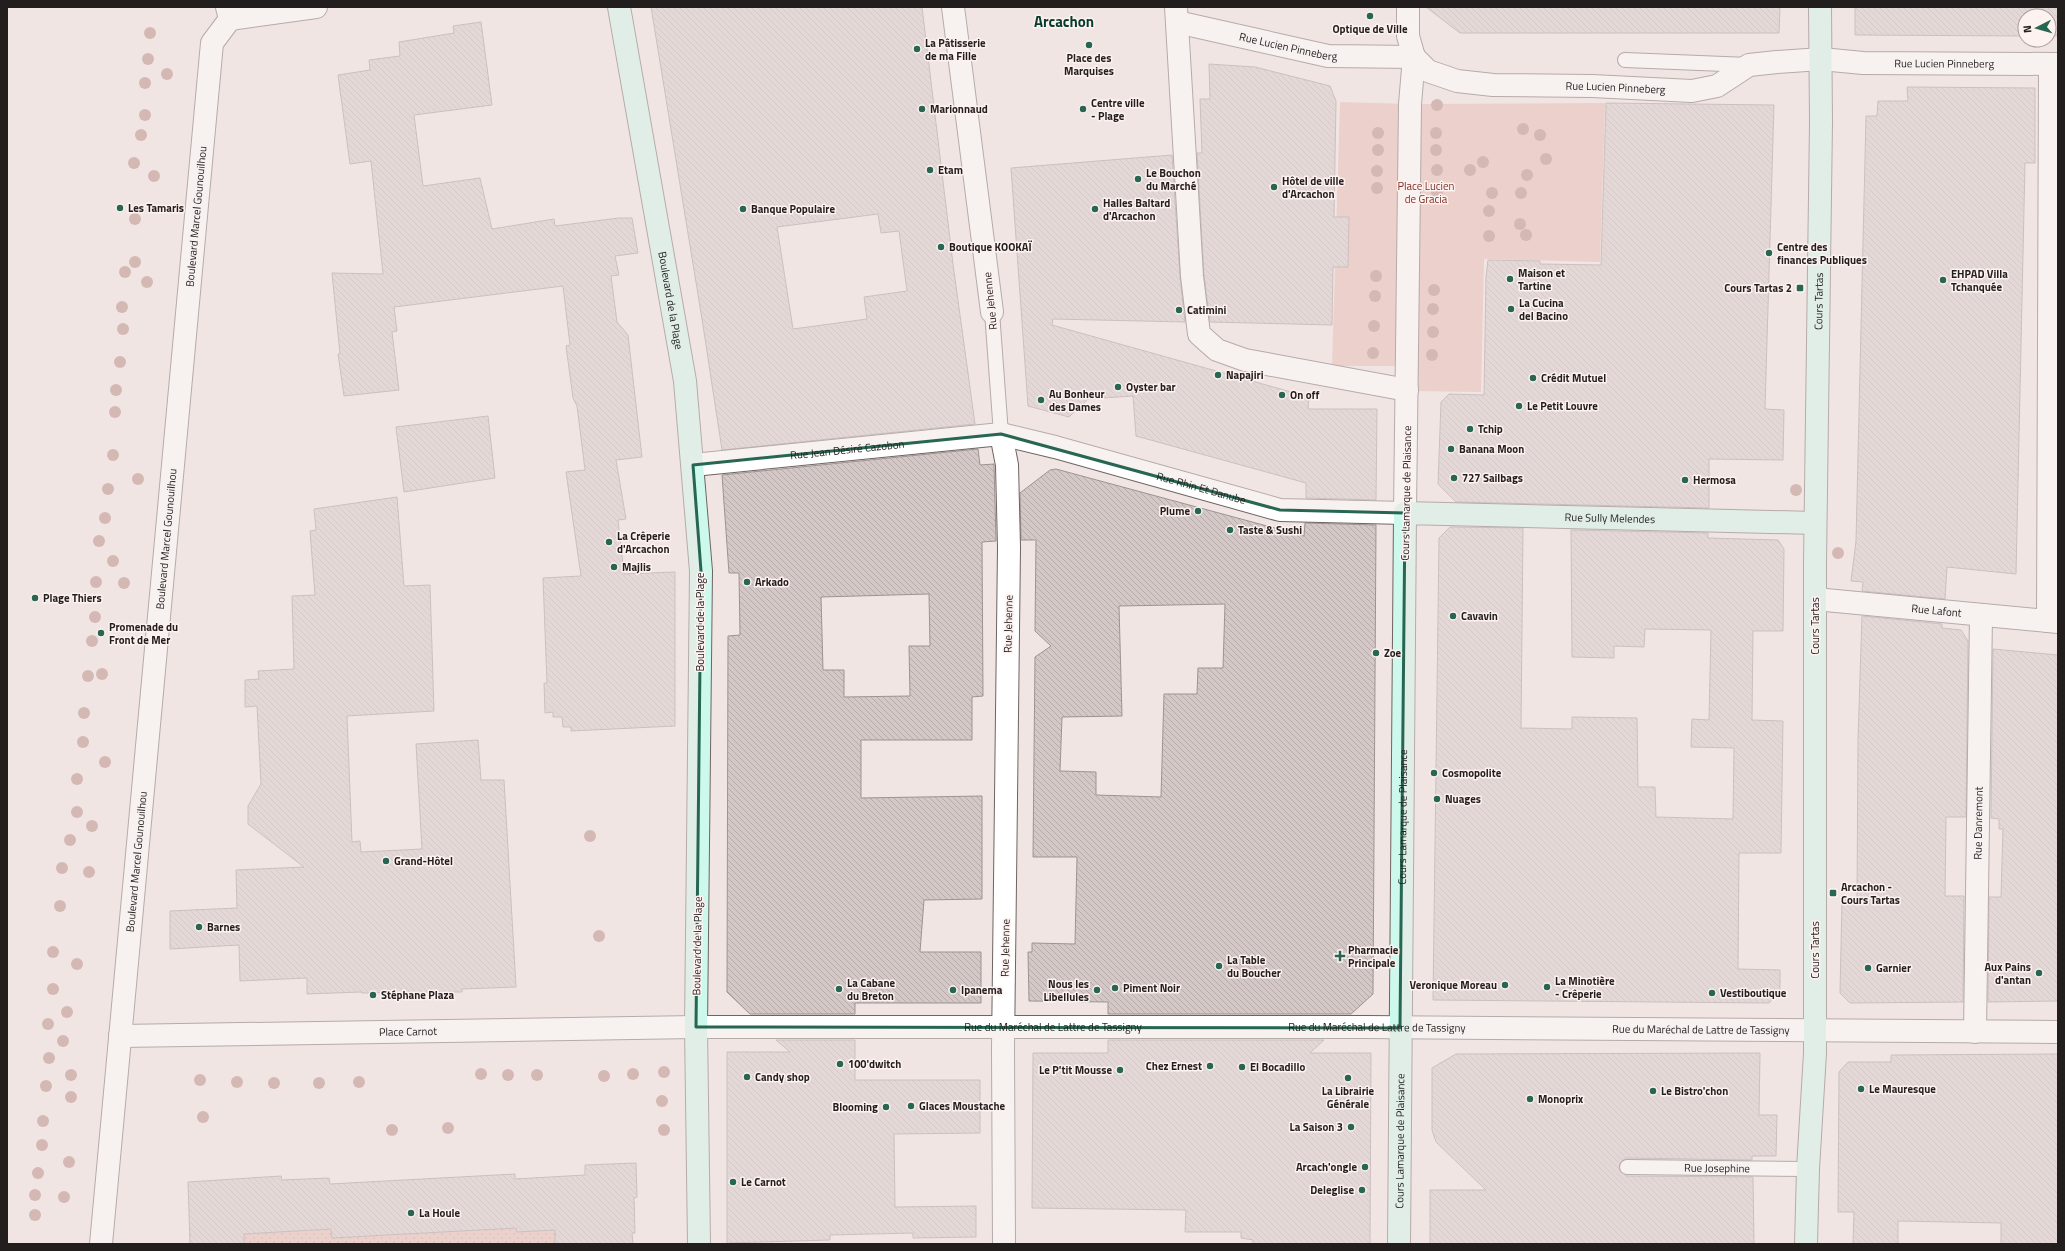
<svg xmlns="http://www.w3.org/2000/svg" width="2065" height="1251" font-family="'Titillium Web',sans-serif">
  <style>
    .grass { fill: url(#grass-dots) }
    .garden { fill: #e4b6ae }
    .building { fill: url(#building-back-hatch); stroke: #9e9391; fill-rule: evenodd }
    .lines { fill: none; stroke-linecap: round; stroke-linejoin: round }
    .lane-casing { stroke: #6e6462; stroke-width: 16 }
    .street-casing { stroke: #6e6462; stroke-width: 24 }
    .secondary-casing { stroke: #6e6462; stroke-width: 24 }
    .lane { stroke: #fff; stroke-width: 14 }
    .street { stroke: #fff; stroke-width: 22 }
    .secondary { stroke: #cdf9ec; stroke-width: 22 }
    .tree { fill: #b2817a }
    .marked { fill: none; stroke: #276652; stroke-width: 3; stroke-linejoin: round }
    .poi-dot { fill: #276652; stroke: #fef2f0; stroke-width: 1.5 }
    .labels { text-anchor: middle; stroke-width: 3; stroke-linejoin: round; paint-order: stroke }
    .poi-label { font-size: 11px; font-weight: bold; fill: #221e1d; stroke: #fef2f0; text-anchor: start }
    .street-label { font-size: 11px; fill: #221e1d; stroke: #fef2f0 }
    .park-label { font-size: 11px; fill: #7f2f25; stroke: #fef2f0 }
    .district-label { font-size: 15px; font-weight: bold; fill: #053c2e; stroke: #fef2f0 }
  </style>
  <defs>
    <pattern id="grass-dots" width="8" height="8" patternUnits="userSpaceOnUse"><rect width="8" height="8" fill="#e4b6ae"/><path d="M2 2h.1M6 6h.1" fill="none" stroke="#c39c95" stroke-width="1.8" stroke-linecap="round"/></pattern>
    <pattern id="building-back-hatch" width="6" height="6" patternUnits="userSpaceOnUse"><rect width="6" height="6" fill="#d4c8c6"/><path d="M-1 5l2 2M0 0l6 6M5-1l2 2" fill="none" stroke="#b6abaa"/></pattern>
  </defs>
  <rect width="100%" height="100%" fill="#f0e5e3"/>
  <path class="grass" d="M 516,1228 L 517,1232 L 555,1230 L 555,1244 L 244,1244 L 244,1234 L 331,1229 L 332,1238 Z"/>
  <path class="garden" d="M 1340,102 L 1410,104 L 1605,103 L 1600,262 L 1484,259 L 1481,392 L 1414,391 L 1415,366 L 1332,366 Z"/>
  <g class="building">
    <path d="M 651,7 L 922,7 L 953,264 L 975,424 L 722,450 L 702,319 ZM 878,214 L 881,233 L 899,231 L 907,291 L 864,297 L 867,319 L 793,329 L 777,227 Z"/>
    <path d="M 1426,7 L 1780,7 L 1779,33 L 1460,33 Z"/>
    <path d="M 1855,7 L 2058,7 L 2058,36 L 2049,36 L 2049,16 L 2025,16 L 2025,36 L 1855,35 Z"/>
    <path d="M 481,22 L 492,105 L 414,115 L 423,186 L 480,178 L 492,229 L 554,219 L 555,226 L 619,218 L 632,218 L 638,253 L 615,256 L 619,275 L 611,276 L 617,322 L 628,335 L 642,457 L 616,460 L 626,519 L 618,520 L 624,574 L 675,572 L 675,726 L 571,731 L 571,727 L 563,727 L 562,717 L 553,717 L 553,712 L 545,713 L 544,683 L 547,683 L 543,578 L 581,576 L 566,472 L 585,470 L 577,406 L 573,398 L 566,346 L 570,345 L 563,286 L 394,307 L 397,331 L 392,332 L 399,390 L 344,396 L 338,354 L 340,354 L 332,273 L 383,274 L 371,161 L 350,164 L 338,75 L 370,70 L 369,60 L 400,56 L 399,42 L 454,33 L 453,26 Z"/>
    <path d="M 1209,64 L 1255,67 L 1330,86 L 1336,101 L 1334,217 L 1349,217 L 1348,267 L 1333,267 L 1332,325 L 1210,322 L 1204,275 L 1197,153 L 1202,153 L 1200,99 L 1210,99 Z"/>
    <path d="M 1907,87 L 2035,88 L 2035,163 L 2025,163 L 2016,574 L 1947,567 L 1945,599 L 1862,591 L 1863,582 L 1851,581 L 1856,541 L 1866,116 L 1877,116 L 1878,101 L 1908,101 Z"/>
    <path d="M 1606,103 L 1774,105 L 1765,409 L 1784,410 L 1783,460 L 1709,459 L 1709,508 L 1456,502 L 1438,484 L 1441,402 L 1449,394 L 1484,395 L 1486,277 L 1488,260 L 1540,261 L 1540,264 L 1601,265 Z"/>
    <path d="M 1172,155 L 1180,277 L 1185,322 L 1053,319 L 1052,325 L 1309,397 L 1308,409 L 1377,409 L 1376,500 L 1306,498 L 1306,483 L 1136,436 L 1133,396 L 1088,399 L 1069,417 L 1028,406 L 1011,168 Z"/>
    <path d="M 488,416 L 495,478 L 404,492 L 396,427 Z"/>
    <path d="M 978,449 L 980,465 L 994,464 L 996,541 L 982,542 L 983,696 L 972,697 L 972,740 L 861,740 L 861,798 L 982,796 L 982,899 L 924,900 L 920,952 L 981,952 L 981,1003 L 855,1003 L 855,1014 L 750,1014 L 727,992 L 728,636 L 740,635 L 739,573 L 729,573 L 722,475 ZM 929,594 L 930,646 L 909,646 L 910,696 L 844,697 L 844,670 L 823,670 L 821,597 Z"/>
    <path d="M 1056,469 L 1304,536 L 1305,523 L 1376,525 L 1373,994 L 1351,1014 L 1108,1014 L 1108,1002 L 1029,1001 L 1028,952 L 1032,952 L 1032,943 L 1075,944 L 1077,857 L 1033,857 L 1035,657 L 1051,646 L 1035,631 L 1036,540 L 1021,540 L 1020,493 L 1050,470 ZM 1225,604 L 1223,668 L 1198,668 L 1197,694 L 1164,694 L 1161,797 L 1096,795 L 1096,772 L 1060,771 L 1062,717 L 1122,716 L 1119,606 Z"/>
    <path d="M 397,497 L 404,586 L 430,585 L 434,711 L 347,716 L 352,842 L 360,841 L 361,852 L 422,849 L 416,744 L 478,740 L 481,780 L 504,780 L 516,987 L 462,989 L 462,992 L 434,992 L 362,993 L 361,992 L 307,994 L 307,978 L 240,981 L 239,945 L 170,949 L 170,911 L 237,908 L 236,870 L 304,867 L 248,824 L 248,806 L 261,784 L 257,706 L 245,707 L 245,680 L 259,679 L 258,671 L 294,669 L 292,596 L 315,595 L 310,531 L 316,530 L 314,509 Z"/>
    <path d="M 1450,527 L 1523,528 L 1521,728 L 1572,729 L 1572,717 L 1637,718 L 1638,787 L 1655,787 L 1656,817 L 1733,819 L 1734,748 L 1691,747 L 1692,719 L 1709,720 L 1711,630 L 1645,629 L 1644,647 L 1614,646 L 1614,658 L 1572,657 L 1571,530 L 1708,533 L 1708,538 L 1778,540 L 1784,549 L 1783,631 L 1753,631 L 1752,720 L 1783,721 L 1781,853 L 1739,853 L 1738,969 L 1780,970 L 1780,992 L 1769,1003 L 1433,1000 L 1439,538 Z"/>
    <path d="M 1862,616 L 1942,624 L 1942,628 L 1961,630 L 1968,641 L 1966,817 L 1946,817 L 1945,896 L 1964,896 L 1963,1002 L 1850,1003 L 1840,993 L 1842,899 L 1857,899 L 1858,739 Z"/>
    <path d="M 1993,649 L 2058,655 L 2058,1001 L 1988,1002 L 1989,897 L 2001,897 L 2003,829 L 1999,829 L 1999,819 L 1991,818 Z"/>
    <path d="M 776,1040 L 855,1040 L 855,1080 L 980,1080 L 980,1133 L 894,1134 L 895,1207 L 976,1206 L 976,1237 L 913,1238 L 913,1233 L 830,1235 L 830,1240 L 727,1243 L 727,1052 L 790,1052 Z"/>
    <path d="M 1108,1040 L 1324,1040 L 1310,1053 L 1371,1053 L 1370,1244 L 1253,1244 L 1253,1240 L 1241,1238 L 1241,1232 L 1185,1232 L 1186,1210 L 1032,1208 L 1033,1053 L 1108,1053 Z"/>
    <path d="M 1760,1053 L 1759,1115 L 1777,1115 L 1776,1156 L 1752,1156 L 1752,1160 L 1627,1158 L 1623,1160 L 1619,1167 L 1620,1171 L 1627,1176 L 1753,1177 L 1754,1244 L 1430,1244 L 1430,1190 L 1486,1190 L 1436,1142 L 1432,1130 L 1432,1068 L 1456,1054 Z"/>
    <path d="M 2058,1054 L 2058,1244 L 2001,1244 L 2001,1223 L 1898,1221 L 1898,1244 L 1853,1244 L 1854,1212 L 1838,1212 L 1839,1072 L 1848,1062 L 1891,1062 L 1891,1055 Z"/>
    <path d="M 636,1163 L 637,1197 L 634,1198 L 635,1233 L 632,1233 L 633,1244 L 555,1244 L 555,1230 L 517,1232 L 516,1228 L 332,1238 L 331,1229 L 244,1234 L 244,1244 L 190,1244 L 188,1182 L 281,1176 L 282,1180 L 329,1178 L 330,1184 L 515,1174 L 515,1179 L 585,1175 L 585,1165 Z"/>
  </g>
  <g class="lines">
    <g class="lane-casing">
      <g id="lane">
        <path d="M 1625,60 L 1749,65"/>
        <path d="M 992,312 L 1001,434"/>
        <path id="s1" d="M 1627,1167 L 1808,1169"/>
      </g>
    </g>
    <g class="street-casing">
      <g id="street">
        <path d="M 953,7 L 992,312"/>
        <path d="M 1176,7 L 1192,276 L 1199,334 L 1217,350 L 1245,360 L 1407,390"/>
        <path d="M 230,19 L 316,7"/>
        <path id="s2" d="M 1177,22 L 1328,56 L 1414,57 L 1428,71 L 1457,81 L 1493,85 L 1592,86 L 1692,91 L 1717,86 L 1749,65 L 1777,62 L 1821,59 L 1863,63 L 2058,64"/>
        <path d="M 1001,434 L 1007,465 L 1009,547 L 1003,1049 L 1004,1244"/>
        <path id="s3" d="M 693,465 L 1001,434 L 1055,447 L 1280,510 L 1405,513 L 1410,104 L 1414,57 L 1408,36 L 1408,7"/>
        <path id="s4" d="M 1815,599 L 2058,622"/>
        <path d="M 2048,621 L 2050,64"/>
        <path id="s5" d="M 1975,1032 L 1981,615"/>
        <path id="s6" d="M 120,1036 L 696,1027 L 1365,1027 L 2058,1032"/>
        <path id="s7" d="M 101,1244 L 212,43 L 230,19 L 227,7"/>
      </g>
    </g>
    <g class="secondary-casing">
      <g id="secondary">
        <path id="s8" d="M 619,7 L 685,381 L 701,571 L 696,1027 L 699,1244"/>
        <path id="s9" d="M 1399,1244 L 1405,513 L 1815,523"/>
        <path id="s10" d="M 1806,1244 L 1808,1169 L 1815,1053 L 1815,563 L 1821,122 L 1820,7"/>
      </g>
    </g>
    <use href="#lane" class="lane"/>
    <use href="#street" class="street"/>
    <use href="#secondary" class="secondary"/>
  </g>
  <g class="tree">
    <circle cx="150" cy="33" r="6"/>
    <circle cx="148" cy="59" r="6"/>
    <circle cx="167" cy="74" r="6"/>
    <circle cx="145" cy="83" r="6"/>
    <circle cx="1437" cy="105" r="6"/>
    <circle cx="145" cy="115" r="6"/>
    <circle cx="1523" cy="129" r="6"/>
    <circle cx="1378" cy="133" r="6"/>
    <circle cx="1436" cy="133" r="6"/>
    <circle cx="141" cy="135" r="6"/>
    <circle cx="1540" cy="135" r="6"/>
    <circle cx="1378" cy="150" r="6"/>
    <circle cx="1436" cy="150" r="6"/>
    <circle cx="1546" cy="159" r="6"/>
    <circle cx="1483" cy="162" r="6"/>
    <circle cx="134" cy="163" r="6"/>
    <circle cx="1437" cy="170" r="6"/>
    <circle cx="1470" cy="170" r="6"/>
    <circle cx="1377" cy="171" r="6"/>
    <circle cx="1527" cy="175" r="6"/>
    <circle cx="154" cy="176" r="6"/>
    <circle cx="1377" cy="188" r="6"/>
    <circle cx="1437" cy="192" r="6"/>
    <circle cx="1492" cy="193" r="6"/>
    <circle cx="1521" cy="193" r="6"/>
    <circle cx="1489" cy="211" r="6"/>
    <circle cx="135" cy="219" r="6"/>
    <circle cx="1520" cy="224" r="6"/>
    <circle cx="1526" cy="235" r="6"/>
    <circle cx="1489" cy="236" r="6"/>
    <circle cx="135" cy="262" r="6"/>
    <circle cx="125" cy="272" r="6"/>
    <circle cx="1376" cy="276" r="6"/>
    <circle cx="147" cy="282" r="6"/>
    <circle cx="1434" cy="290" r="6"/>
    <circle cx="1375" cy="296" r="6"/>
    <circle cx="122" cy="307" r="6"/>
    <circle cx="1433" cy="309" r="6"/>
    <circle cx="1374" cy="326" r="6"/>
    <circle cx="123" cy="329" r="6"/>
    <circle cx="1433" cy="332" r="6"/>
    <circle cx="1373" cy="353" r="6"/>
    <circle cx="1432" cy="355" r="6"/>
    <circle cx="120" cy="362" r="6"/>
    <circle cx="116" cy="390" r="6"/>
    <circle cx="115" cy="412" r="6"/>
    <circle cx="113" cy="455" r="6"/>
    <circle cx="138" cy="479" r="6"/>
    <circle cx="108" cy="489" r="6"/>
    <circle cx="1796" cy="490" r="6"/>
    <circle cx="105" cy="518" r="6"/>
    <circle cx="99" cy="541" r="6"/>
    <circle cx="1838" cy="553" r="6"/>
    <circle cx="113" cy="561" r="6"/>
    <circle cx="96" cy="582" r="6"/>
    <circle cx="124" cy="583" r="6"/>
    <circle cx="95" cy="617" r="6"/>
    <circle cx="92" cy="641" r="6"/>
    <circle cx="102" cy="674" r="6"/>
    <circle cx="88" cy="676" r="6"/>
    <circle cx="84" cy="713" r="6"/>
    <circle cx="83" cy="742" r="6"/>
    <circle cx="105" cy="762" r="6"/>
    <circle cx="77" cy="779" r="6"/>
    <circle cx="77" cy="812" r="6"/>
    <circle cx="92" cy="826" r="6"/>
    <circle cx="590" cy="836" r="6"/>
    <circle cx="70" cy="840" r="6"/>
    <circle cx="62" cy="868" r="6"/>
    <circle cx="89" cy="872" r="6"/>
    <circle cx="60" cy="906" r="6"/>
    <circle cx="599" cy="936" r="6"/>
    <circle cx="53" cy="952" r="6"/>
    <circle cx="77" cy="964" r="6"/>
    <circle cx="53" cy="989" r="6"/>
    <circle cx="67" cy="1012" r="6"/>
    <circle cx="48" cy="1024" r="6"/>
    <circle cx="63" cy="1041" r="6"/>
    <circle cx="49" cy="1058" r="6"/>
    <circle cx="664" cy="1072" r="6"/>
    <circle cx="481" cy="1074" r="6"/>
    <circle cx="633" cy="1074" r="6"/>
    <circle cx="71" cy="1075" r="6"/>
    <circle cx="508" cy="1075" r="6"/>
    <circle cx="537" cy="1075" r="6"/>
    <circle cx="604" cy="1076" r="6"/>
    <circle cx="200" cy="1080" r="6"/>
    <circle cx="237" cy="1082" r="6"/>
    <circle cx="359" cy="1082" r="6"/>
    <circle cx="274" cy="1083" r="6"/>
    <circle cx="319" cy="1083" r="6"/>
    <circle cx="46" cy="1086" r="6"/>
    <circle cx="71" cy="1097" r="6"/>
    <circle cx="662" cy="1101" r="6"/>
    <circle cx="203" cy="1117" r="6"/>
    <circle cx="43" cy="1121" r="6"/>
    <circle cx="448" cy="1128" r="6"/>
    <circle cx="392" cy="1130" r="6"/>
    <circle cx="664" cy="1130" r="6"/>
    <circle cx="42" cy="1145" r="6"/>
    <circle cx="69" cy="1162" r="6"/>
    <circle cx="38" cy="1173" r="6"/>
    <circle cx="35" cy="1195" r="6"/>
    <circle cx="64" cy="1197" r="6"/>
    <circle cx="35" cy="1215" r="6"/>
  </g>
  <path d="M0 0H2065V1251H0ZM 1001,434 L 1280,510 L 1405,513 L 1400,1028 L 696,1027 L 701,571 L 693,465 Z" fill="#f0e5e3" fill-opacity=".55" fill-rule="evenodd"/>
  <path class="marked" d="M 1001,434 L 1280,510 L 1405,513 L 1400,1028 L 696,1027 L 701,571 L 693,465 Z"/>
  <g class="poi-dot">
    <circle cx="1370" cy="16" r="4"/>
    <circle cx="1089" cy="45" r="4"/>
    <circle cx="917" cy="49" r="4"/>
    <circle cx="922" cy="109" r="4"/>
    <circle cx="1083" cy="109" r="4"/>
    <circle cx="930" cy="170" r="4"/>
    <circle cx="1138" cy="179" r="4"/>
    <circle cx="1274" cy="187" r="4"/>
    <circle cx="120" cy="208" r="4"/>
    <circle cx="743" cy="209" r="4"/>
    <circle cx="1095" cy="209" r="4"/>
    <circle cx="941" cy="247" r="4"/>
    <circle cx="1769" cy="253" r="4"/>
    <circle cx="1510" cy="279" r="4"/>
    <circle cx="1943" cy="280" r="4"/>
    <rect x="1796" y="284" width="8" height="8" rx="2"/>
    <circle cx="1511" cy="309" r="4"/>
    <circle cx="1179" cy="310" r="4"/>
    <circle cx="1218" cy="375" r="4"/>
    <circle cx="1533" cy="378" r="4"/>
    <circle cx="1118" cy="387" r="4"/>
    <circle cx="1282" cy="395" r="4"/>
    <circle cx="1041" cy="400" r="4"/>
    <circle cx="1519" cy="406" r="4"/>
    <circle cx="1470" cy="429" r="4"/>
    <circle cx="1451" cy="449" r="4"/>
    <circle cx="1454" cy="478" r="4"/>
    <circle cx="1685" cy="480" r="4"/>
    <circle cx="1198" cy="511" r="4"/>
    <circle cx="1230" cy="530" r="4"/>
    <circle cx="609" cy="542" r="4"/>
    <circle cx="614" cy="567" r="4"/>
    <circle cx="747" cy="582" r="4"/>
    <circle cx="35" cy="598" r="4"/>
    <circle cx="1453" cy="616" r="4"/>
    <circle cx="101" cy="633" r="4"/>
    <circle cx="1376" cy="653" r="4"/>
    <circle cx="1434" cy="773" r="4"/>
    <circle cx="1437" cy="799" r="4"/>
    <circle cx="386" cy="861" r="4"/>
    <rect x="1829" y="889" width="8" height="8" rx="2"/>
    <circle cx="199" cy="927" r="4"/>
    <path d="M1338 950h4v4h4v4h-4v4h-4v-4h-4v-4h4z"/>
    <circle cx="1219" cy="966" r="4"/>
    <circle cx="1868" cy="968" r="4"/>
    <circle cx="2039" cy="973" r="4"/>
    <circle cx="1505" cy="985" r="4"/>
    <circle cx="1547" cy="987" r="4"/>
    <circle cx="1115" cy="988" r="4"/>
    <circle cx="839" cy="989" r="4"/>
    <circle cx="953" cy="990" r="4"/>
    <circle cx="1097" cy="990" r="4"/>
    <circle cx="1712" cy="993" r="4"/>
    <circle cx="373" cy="995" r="4"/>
    <circle cx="840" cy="1064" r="4"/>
    <circle cx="1210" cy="1066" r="4"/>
    <circle cx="1242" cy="1067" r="4"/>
    <circle cx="1120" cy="1070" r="4"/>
    <circle cx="747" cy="1077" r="4"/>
    <circle cx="1348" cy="1078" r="4"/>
    <circle cx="1861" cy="1089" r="4"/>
    <circle cx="1653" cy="1091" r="4"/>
    <circle cx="1530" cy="1099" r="4"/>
    <circle cx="911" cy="1106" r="4"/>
    <circle cx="886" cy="1107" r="4"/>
    <circle cx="1351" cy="1127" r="4"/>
    <circle cx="1365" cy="1167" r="4"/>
    <circle cx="733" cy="1182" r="4"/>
    <circle cx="1362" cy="1190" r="4"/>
    <circle cx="411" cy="1213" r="4"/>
  </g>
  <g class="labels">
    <g class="poi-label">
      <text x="1370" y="33" text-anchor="middle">Optique de Ville</text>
      <text x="925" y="47">La Pâtisserie<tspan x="925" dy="13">de ma Fille</tspan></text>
      <text x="1089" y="62" text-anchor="middle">Place des<tspan x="1089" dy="13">Marquises</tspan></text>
      <text x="1091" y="107">Centre ville<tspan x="1091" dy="13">- Plage</tspan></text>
      <text x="930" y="113">Marionnaud</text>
      <text x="938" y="174">Etam</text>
      <text x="1146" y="177">Le Bouchon<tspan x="1146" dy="13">du Marché</tspan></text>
      <text x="1282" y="185">Hôtel de ville<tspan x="1282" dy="13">d'Arcachon</tspan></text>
      <text x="1103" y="207">Halles Baltard<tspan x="1103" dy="13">d'Arcachon</tspan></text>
      <text x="128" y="212">Les Tamaris</text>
      <text x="751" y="213">Banque Populaire</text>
      <text x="949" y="251">Boutique KOOKAÏ</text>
      <text x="1777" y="251">Centre des<tspan x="1777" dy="13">finances Publiques</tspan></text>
      <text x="1518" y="277">Maison et<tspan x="1518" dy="13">Tartine</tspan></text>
      <text x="1951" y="278">EHPAD Villa<tspan x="1951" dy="13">Tchanquée</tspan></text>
      <text x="1792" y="292" text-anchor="end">Cours Tartas 2</text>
      <text x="1519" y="307">La Cucina<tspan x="1519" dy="13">del Bacino</tspan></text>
      <text x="1187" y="314">Catimini</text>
      <text x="1226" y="379">Napajiri</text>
      <text x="1541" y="382">Crédit Mutuel</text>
      <text x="1126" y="391">Oyster bar</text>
      <text x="1049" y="398">Au Bonheur<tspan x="1049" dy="13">des Dames</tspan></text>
      <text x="1290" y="399">On off</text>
      <text x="1527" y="410">Le Petit Louvre</text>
      <text x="1478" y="433">Tchip</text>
      <text x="1459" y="453">Banana Moon</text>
      <text x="1462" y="482">727 Sailbags</text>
      <text x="1693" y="484">Hermosa</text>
      <text x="1190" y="515" text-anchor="end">Plume</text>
      <text x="1238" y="534">Taste &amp; Sushi</text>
      <text x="617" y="540">La Crêperie<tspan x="617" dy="13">d'Arcachon</tspan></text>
      <text x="622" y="571">Majlis</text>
      <text x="755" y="586">Arkado</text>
      <text x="43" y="602">Plage Thiers</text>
      <text x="1461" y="620">Cavavin</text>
      <text x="109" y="631">Promenade du<tspan x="109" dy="13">Front de Mer</tspan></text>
      <text x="1384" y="657">Zoe</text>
      <text x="1442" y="777">Cosmopolite</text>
      <text x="1445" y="803">Nuages</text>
      <text x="394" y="865">Grand-Hôtel</text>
      <text x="1841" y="891">Arcachon -<tspan x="1841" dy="13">Cours Tartas</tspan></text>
      <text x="207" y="931">Barnes</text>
      <text x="1348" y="954">Pharmacie<tspan x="1348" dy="13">Principale</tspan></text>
      <text x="1227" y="964">La Table<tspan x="1227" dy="13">du Boucher</tspan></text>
      <text x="2031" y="971" text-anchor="end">Aux Pains<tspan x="2031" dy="13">d'antan</tspan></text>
      <text x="1876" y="972">Garnier</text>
      <text x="1555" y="985">La Minotière<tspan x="1555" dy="13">- Crêperie</tspan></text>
      <text x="847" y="987">La Cabane<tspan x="847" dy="13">du Breton</tspan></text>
      <text x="1089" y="988" text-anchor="end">Nous les<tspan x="1089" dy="13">Libellules</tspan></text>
      <text x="1497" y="989" text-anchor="end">Veronique Moreau</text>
      <text x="1123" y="992">Piment Noir</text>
      <text x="961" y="994">Ipanema</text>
      <text x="1720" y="997">Vestiboutique</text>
      <text x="381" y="999">Stéphane Plaza</text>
      <text x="848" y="1068">100'dwitch</text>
      <text x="1202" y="1070" text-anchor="end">Chez Ernest</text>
      <text x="1250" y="1071">El Bocadillo</text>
      <text x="1112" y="1074" text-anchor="end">Le P'tit Mousse</text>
      <text x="755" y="1081">Candy shop</text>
      <text x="1869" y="1093">Le Mauresque</text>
      <text x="1348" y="1095" text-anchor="middle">La Librairie<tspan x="1348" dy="13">Générale</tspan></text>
      <text x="1661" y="1095">Le Bistro'chon</text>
      <text x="1538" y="1103">Monoprix</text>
      <text x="919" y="1110">Glaces Moustache</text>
      <text x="878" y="1111" text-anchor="end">Blooming</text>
      <text x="1343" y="1131" text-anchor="end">La Saison 3</text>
      <text x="1357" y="1171" text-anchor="end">Arcach'ongle</text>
      <text x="741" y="1186">Le Carnot</text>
      <text x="1354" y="1194" text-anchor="end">Deleglise</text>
      <text x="419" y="1217">La Houle</text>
    </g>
    <g class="street-label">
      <text dy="4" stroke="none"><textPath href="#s2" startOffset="114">Rue Lucien Pinneberg</textPath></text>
      <text dy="4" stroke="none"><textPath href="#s2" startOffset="786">Rue Lucien Pinneberg</textPath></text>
      <text dy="4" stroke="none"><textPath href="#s2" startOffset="450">Rue Lucien Pinneberg</textPath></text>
      <text dy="4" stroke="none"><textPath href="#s7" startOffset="1032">Boulevard Marcel Gounouilhou</textPath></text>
      <text dy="4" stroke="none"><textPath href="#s8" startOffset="298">Boulevard de la Plage</textPath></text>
      <text transform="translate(990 301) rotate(-96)" y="4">Rue Jehenne</text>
      <text dy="4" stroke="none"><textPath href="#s10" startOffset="943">Cours Tartas</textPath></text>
      <text dy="4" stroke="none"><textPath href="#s3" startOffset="155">Rue Jean Désiré Cazobon</textPath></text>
      <text dy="4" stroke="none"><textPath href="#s3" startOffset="517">Rue Rhin Et Danube</textPath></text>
      <text transform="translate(1406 493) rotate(-89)" y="4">Cours Lamarque de Plaisance</text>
      <text dy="4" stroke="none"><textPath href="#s9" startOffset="936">Rue Sully Melendes</textPath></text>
      <text dy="4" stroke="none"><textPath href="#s7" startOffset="708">Boulevard Marcel Gounouilhou</textPath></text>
      <text dy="4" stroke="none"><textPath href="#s4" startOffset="122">Rue Lafont</textPath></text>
      <text transform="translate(700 622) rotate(-90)" y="4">Boulevard de la Plage</text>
      <text transform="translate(1008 624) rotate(-89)" y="4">Rue Jehenne</text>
      <text transform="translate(1815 626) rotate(-90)" y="4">Cours Tartas</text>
      <text dy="4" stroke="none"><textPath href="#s9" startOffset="427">Cours Lamarque de Plaisance</textPath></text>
      <text dy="4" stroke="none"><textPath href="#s5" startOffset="209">Rue Danremont</textPath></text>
      <text dy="4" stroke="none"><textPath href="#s7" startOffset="384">Boulevard Marcel Gounouilhou</textPath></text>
      <text transform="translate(697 946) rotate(-89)" y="4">Boulevard de la Plage</text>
      <text transform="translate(1005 948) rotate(-89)" y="4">Rue Jehenne</text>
      <text transform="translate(1815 950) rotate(-90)" y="4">Cours Tartas</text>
      <text dy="4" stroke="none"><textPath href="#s6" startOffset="933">Rue du Maréchal de Lattre de Tassigny</textPath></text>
      <text dy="4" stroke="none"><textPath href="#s6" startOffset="1257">Rue du Maréchal de Lattre de Tassigny</textPath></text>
      <text dy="4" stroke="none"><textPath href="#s6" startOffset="1581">Rue du Maréchal de Lattre de Tassigny</textPath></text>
      <text dy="4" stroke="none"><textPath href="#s6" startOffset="288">Place Carnot</textPath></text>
      <text dy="4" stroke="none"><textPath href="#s9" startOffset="103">Cours Lamarque de Plaisance</textPath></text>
      <text dy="4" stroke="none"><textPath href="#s1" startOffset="90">Rue Josephine</textPath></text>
    </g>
    <g class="park-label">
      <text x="1426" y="190">Place Lucien<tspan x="1426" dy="13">de Gracia</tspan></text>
    </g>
    <g class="district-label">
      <text x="1064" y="27">Arcachon</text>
    </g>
  </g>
  <rect width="2065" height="1251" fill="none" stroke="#221e1d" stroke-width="16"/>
  <g transform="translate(2037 28) rotate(264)"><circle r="19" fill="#fef2f0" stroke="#a69d9c"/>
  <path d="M0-3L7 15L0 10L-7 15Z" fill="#276652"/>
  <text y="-6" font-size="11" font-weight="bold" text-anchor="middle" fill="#221e1d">N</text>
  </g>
</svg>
